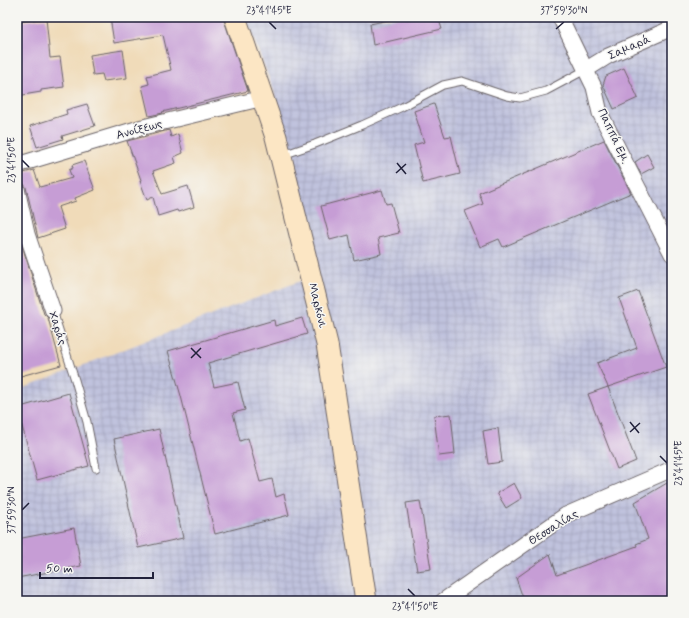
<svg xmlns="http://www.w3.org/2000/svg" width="689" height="618" font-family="Mynerve,sans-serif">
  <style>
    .industrial { fill: url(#industrial-grid) }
    .building { fill: #c69dd5 }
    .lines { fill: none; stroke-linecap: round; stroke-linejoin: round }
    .lane-casing { stroke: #6a6367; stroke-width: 9 }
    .street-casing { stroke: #6a6367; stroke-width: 17 }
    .secondary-casing { stroke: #6a6367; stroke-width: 23 }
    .lane { stroke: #fff; stroke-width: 7 }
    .street { stroke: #fff; stroke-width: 15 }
    .secondary { stroke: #fce6c4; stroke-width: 21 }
    .ticks { fill: none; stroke: #22223b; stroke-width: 1.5 }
    .labels { text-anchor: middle; stroke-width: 3; stroke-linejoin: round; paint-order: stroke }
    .street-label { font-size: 12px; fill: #22223b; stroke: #f6f6f2 }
    .neatline { fill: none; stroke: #22223b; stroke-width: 1.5 }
    .ticks-label { font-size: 10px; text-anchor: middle; fill: #22223b }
  </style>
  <defs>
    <pattern id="industrial-grid" width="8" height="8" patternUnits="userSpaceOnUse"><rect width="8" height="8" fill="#c0c2dd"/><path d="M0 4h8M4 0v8" fill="none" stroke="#a5a6bf"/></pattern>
  </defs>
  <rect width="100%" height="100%" fill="#f6f6f2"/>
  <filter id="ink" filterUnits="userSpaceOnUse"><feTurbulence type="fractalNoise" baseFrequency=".025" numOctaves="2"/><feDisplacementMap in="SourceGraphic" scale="8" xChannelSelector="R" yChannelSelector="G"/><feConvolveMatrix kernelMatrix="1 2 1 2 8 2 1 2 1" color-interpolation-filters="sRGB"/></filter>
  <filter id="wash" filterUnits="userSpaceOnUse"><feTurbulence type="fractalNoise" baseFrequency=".012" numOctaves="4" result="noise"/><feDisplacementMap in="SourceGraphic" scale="16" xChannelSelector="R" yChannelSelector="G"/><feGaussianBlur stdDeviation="0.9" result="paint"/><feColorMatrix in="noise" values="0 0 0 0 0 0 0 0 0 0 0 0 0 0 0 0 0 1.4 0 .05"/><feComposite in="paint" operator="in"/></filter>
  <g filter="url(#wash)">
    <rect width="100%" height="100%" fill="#f0dbb9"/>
    <path class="industrial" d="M 245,17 L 672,17 L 672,601 L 17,601 L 17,391 L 318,274 L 273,89 Z"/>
    <g id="blocks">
      <g class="building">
        <path d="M 110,17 L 223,17 L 248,91 L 162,112 L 163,113 L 149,116 L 142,86 L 149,84 L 147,76 L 171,70 L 163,35 L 114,43 Z"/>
        <path d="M 402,17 L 438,17 L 442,29 L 373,45 L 370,24 Z"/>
        <path d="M 46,18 L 50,58 L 60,57 L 64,87 L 41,90 L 41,92 L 17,96 L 17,22 Z"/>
        <path d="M 123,50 L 127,78 L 104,81 L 102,74 L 93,75 L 90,55 Z"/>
        <path d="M 624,68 L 638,98 L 614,109 L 603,85 L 606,76 Z"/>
        <path d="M 87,104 L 95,126 L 62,136 L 63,139 L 37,147 L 30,126 L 67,114 L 66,110 Z"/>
        <path d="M 434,104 L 445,137 L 451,136 L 460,174 L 423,183 L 414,145 L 424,142 L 414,111 Z"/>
        <path d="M 169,130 L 171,137 L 178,134 L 183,153 L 174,157 L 176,163 L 153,171 L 162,194 L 188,186 L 194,207 L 178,212 L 177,210 L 158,216 L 153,197 L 147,200 L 140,181 L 141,180 L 127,141 Z"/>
        <path d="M 604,140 L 631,193 L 503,247 L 499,239 L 480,247 L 465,211 L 483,204 L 479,193 Z"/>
        <path d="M 647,154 L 654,167 L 641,174 L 635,162 Z"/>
        <path d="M 84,161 L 95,190 L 75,198 L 76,201 L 58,207 L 65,229 L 38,238 L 26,187 L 23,183 L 17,180 L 17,175 L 34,170 L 40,187 L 72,178 L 69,170 L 73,168 L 72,165 Z"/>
        <path d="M 382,190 L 386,204 L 391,203 L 399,233 L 378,238 L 381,254 L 354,260 L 349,235 L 330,240 L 321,206 Z"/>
        <path d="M 17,230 L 44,314 L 48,318 L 61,365 L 17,377 Z"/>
        <path d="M 638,291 L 666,367 L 608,387 L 597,363 L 637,348 L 619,298 Z"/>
        <path d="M 302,318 L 307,334 L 208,363 L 214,387 L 238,382 L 245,410 L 233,413 L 240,441 L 248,438 L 260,482 L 272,479 L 276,497 L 284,494 L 289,515 L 215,534 L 181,396 L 168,351 L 274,320 L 275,326 Z"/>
        <path d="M 608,387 L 636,461 L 617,469 L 588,394 Z"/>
        <path d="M 69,393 L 89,466 L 37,480 L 17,408 Z"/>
        <path d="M 451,414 L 455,454 L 439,456 L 434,416 Z"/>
        <path d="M 498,428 L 502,462 L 488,464 L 483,431 Z"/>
        <path d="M 159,429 L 183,538 L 138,548 L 114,439 Z"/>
        <path d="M 514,483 L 522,498 L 506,508 L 497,493 Z"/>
        <path d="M 667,483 L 672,498 L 672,601 L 524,601 L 516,578 L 550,554 L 557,575 L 637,546 L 636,544 L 648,539 L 635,502 Z"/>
        <path d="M 420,501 L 431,569 L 417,571 L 406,503 Z"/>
        <path d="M 74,528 L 81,566 L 17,578 L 17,539 Z"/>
      </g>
    </g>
  </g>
  <g filter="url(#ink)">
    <use href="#blocks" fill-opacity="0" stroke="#6a6367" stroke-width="1"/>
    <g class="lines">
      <g class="lane-casing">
        <g id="lane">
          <path d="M 283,155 L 315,144 L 362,125 L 402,107 L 443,85 L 462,81 L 507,96 L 520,98 L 546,91 L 587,69"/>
          <path d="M 53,311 L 75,380 L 87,422 L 96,468"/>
        </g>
      </g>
      <g class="street-casing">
        <g id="street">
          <path d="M 560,17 L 594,87 L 600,113 L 672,254"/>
          <path d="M 587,69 L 608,56 L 672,28"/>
          <path d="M 17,165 L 143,127 L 263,98"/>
          <path d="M 17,189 L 27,234 L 53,311"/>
          <path d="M 443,601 L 566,515 L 672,469"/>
        </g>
      </g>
      <g class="secondary-casing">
        <path id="secondary" d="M 235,17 L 276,137 L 327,344 L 366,601"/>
      </g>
      <use href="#lane" class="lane"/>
      <use href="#street" class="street"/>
      <use href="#secondary" class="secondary"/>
    </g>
  </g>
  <path class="ticks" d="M 269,22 L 276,29M 556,29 L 564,22M 22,160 L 29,167M 397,163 L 406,174M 396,173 L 406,164M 191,348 L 201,358M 191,358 L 201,348M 630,422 L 639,433M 630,432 L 640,423M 660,456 L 667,463M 22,510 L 29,503M 408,589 L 415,596"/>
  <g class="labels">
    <g class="street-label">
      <text transform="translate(629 47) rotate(-24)" y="4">Σαμαρά</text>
      <text transform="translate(139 129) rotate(-15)" y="4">Ανοίξεως</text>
      <text transform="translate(614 136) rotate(65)" y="4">Παππά Εμ.</text>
      <text transform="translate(318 305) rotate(76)" y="4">Μαρκόνι</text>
      <text transform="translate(58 328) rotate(72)" y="4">Χαράς</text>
      <text transform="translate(553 527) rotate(-32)" y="4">Θεσσαλίας</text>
    </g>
  </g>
  <rect width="689" height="618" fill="none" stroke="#f6f6f2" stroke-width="44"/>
  <path d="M40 572v6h113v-6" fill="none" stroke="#22223b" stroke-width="2"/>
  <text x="46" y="572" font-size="12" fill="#22223b" stroke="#f6f6f2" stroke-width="3" paint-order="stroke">50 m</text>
  <rect x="22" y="22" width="645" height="574" class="neatline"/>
  <g class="ticks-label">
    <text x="269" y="14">23°41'45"E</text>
    <text x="564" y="14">37°59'30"N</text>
    <text transform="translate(11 160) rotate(-90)" y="4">23°41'50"E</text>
    <text transform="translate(678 463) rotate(-90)" y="4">23°41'45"E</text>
    <text transform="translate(11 510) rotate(-90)" y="4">37°59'30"N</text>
    <text x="415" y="610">23°41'50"E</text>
  </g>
</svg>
